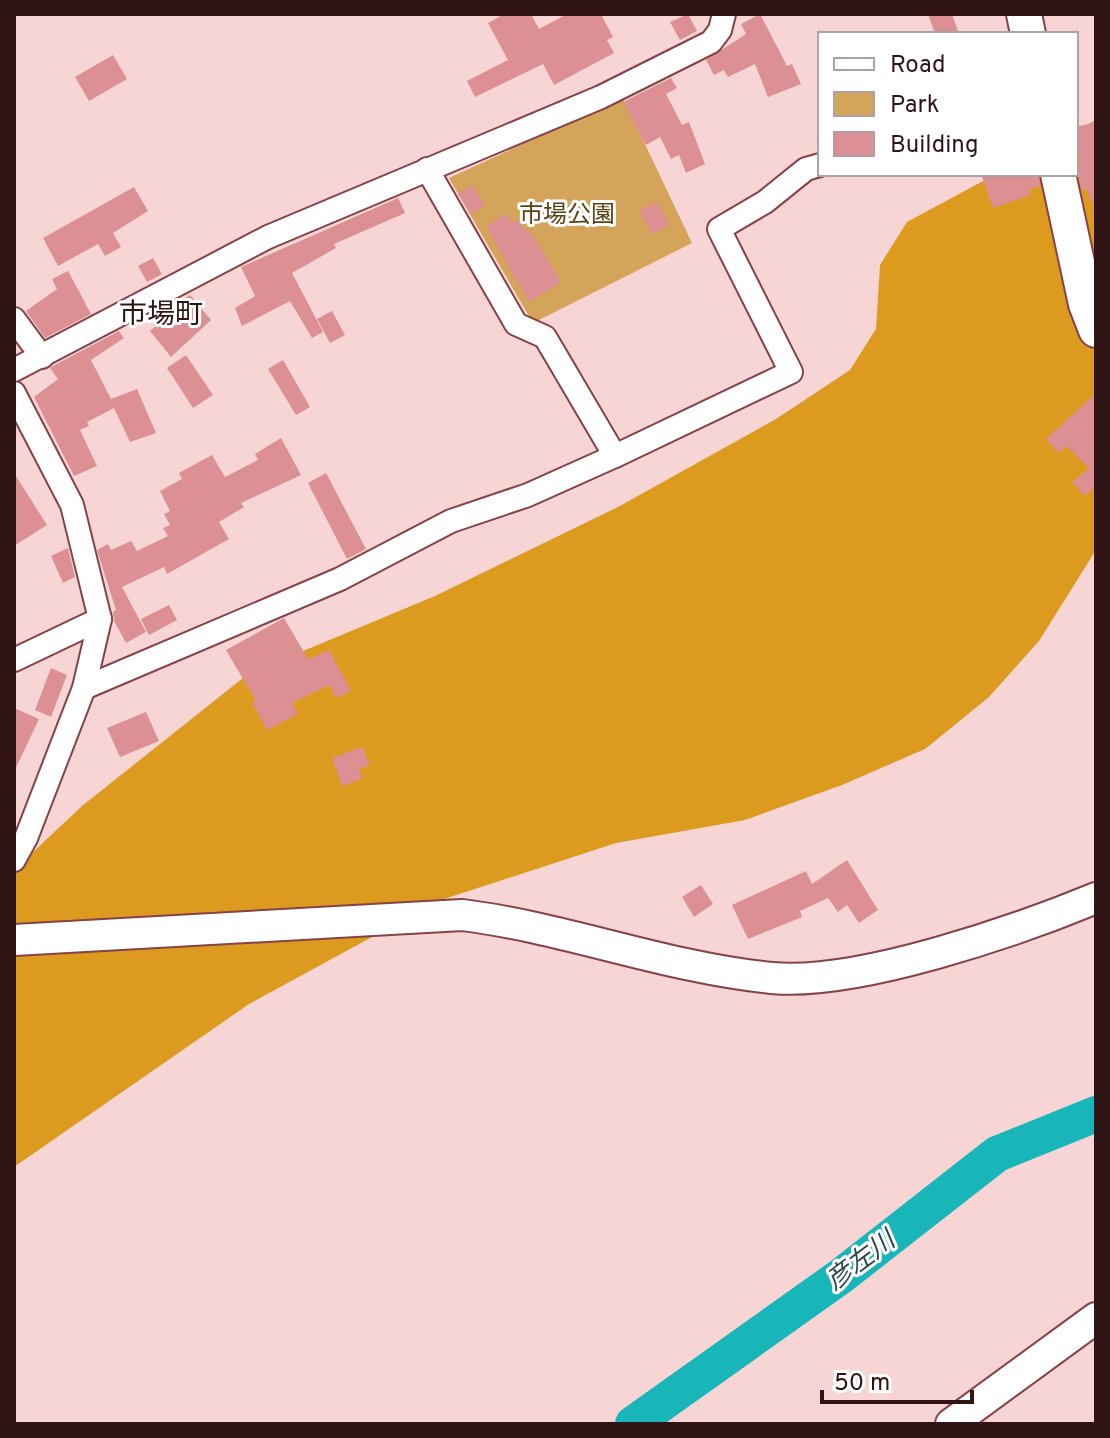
<svg xmlns="http://www.w3.org/2000/svg" width="1110" height="1438" font-family="Overpass,'Noto Sans JP',sans-serif">
  <style>
    .green { fill: #d4a45b }
    .forest { fill: #dc9a1f }
    .lines { fill: none; stroke-linecap: round; stroke-linejoin: round }
    .river { stroke: #18b6b9; stroke-width: 36 }
    .building { fill: #dd9093 }
    .street-casing { stroke: #874247; stroke-width: 26 }
    .secondary-casing { stroke: #874247; stroke-width: 34 }
    .primary-casing { stroke: #874247; stroke-width: 38 }
    .street { stroke: #fff; stroke-width: 22 }
    .secondary { stroke: #fff; stroke-width: 30 }
    .primary { stroke: #fff; stroke-width: 34 }
    .labels { text-anchor: middle; stroke-width: 6; stroke-linejoin: round; paint-order: stroke }
    .park-label { font-size: 24px; fill: #5c4114; stroke: #fff }
    .water-label { font-size: 26px; font-style: italic; fill: #2a4748; stroke: #fff }
    .quarter-label { font-size: 28px; fill: #311416; stroke: #fff }
  </style>
  <rect width="100%" height="100%" fill="#f7d5d5"/>
  <path class="green" d="M 623,98 L 692,243 L 533,323 L 449,178 Z"/>
  <path class="forest" d="M 1096,120 L 1096,550 L 1039,641 L 989,697 L 925,749 L 842,785 L 745,820 L 616,843 L 438,901 L 249,1004 L 14,1167 L 14,870 L 82,806 L 248,674 L 435,596 L 618,507 L 776,419 L 850,370 L 876,329 L 880,265 L 907,222 L 996,174 L 1076,174 L 1076,131 Z"/>
  <g class="lines">
    <path class="river" d="M 633,1424 L 841,1276 L 997,1154 L 1096,1114"/>
  </g>
  <g class="building">
    <path d="M 504,14 L 531,14 L 539,29 L 567,14 L 601,14 L 613,37 L 607,40 L 614,53 L 554,85 L 543,64 L 475,97 L 467,81 L 508,60 L 488,23 Z"/>
    <path d="M 688,14 L 697,31 L 680,40 L 670,22 Z"/>
    <path d="M 760,14 L 787,66 L 792,64 L 801,84 L 768,97 L 755,64 L 728,77 L 724,70 L 714,75 L 706,60 L 746,34 L 741,24 Z"/>
    <path d="M 928,14 L 952,14 L 959,34 L 935,34 Z"/>
    <path d="M 113,55 L 127,79 L 89,101 L 75,77 Z"/>
    <path d="M 671,78 L 677,88 L 666,94 L 682,125 L 689,122 L 705,164 L 686,173 L 679,155 L 671,159 L 660,137 L 646,145 L 623,102 Z"/>
    <path d="M 1096,122 L 1096,202 L 1091,202 L 1087,189 L 1082,190 L 1076,167 L 1080,162 L 1076,127 Z"/>
    <path d="M 981,174 L 1039,174 L 1040,186 L 1029,190 L 1031,195 L 993,208 Z"/>
    <path d="M 472,185 L 485,205 L 471,214 L 458,194 Z"/>
    <path d="M 134,187 L 148,211 L 113,233 L 121,247 L 105,256 L 98,244 L 58,266 L 43,238 Z"/>
    <path d="M 398,198 L 405,213 L 334,244 L 336,248 L 292,273 L 323,332 L 312,338 L 290,301 L 242,326 L 235,308 L 255,296 L 241,267 Z"/>
    <path d="M 657,202 L 669,225 L 652,234 L 640,210 Z"/>
    <path d="M 506,214 L 512,223 L 519,220 L 528,234 L 531,232 L 561,282 L 529,302 L 486,226 Z"/>
    <path d="M 153,258 L 162,274 L 147,282 L 138,266 Z"/>
    <path d="M 68,271 L 91,314 L 45,338 L 26,311 L 57,289 L 52,279 Z"/>
    <path d="M 190,295 L 211,320 L 171,357 L 150,331 L 168,316 L 165,313 Z"/>
    <path d="M 332,311 L 345,335 L 330,343 L 317,319 Z"/>
    <path d="M 119,331 L 124,338 L 91,360 L 111,399 L 137,389 L 156,433 L 130,442 L 114,408 L 87,422 L 89,426 L 80,430 L 97,466 L 74,476 L 34,397 L 58,379 L 50,368 L 53,366 Z"/>
    <path d="M 186,355 L 213,395 L 193,408 L 167,368 Z"/>
    <path d="M 283,360 L 310,407 L 296,415 L 268,369 Z"/>
    <path d="M 1096,393 L 1096,486 L 1085,496 L 1072,482 L 1089,468 L 1066,446 L 1059,453 L 1046,439 Z"/>
    <path d="M 281,438 L 301,475 L 241,503 L 244,507 L 219,522 L 229,539 L 167,574 L 164,567 L 122,587 L 146,632 L 126,643 L 114,621 L 113,612 L 116,610 L 97,550 L 108,544 L 111,550 L 131,541 L 137,551 L 168,536 L 163,528 L 170,525 L 164,514 L 170,511 L 160,491 L 182,479 L 179,473 L 212,455 L 225,477 L 258,460 L 255,454 Z"/>
    <path d="M 14,473 L 47,525 L 14,546 Z"/>
    <path d="M 326,473 L 366,549 L 347,559 L 308,483 Z"/>
    <path d="M 68,548 L 75,577 L 63,583 L 51,556 Z"/>
    <path d="M 169,605 L 177,620 L 149,635 L 141,619 Z"/>
    <path d="M 284,618 L 308,659 L 329,650 L 351,691 L 336,698 L 329,685 L 292,703 L 298,714 L 267,730 L 252,703 L 256,701 L 226,650 Z"/>
    <path d="M 51,668 L 67,675 L 51,717 L 35,710 Z"/>
    <path d="M 14,708 L 39,719 L 14,772 Z"/>
    <path d="M 146,712 L 159,741 L 120,757 L 107,728 Z"/>
    <path d="M 362,747 L 370,765 L 359,769 L 363,778 L 342,786 L 332,758 Z"/>
    <path d="M 847,860 L 878,910 L 859,923 L 847,905 L 838,912 L 828,898 L 800,911 L 802,917 L 748,939 L 732,905 L 806,871 L 812,884 Z"/>
    <path d="M 701,885 L 713,904 L 694,917 L 682,897 Z"/>
  </g>
  <g class="lines">
    <g class="street-casing">
      <g id="street">
        <path d="M 427,169 L 516,324 L 545,337 L 615,456 L 791,372 L 719,229 L 765,202 L 806,169 L 820,165"/>
        <path d="M 14,319 L 42,357"/>
        <path d="M 14,370 L 268,237 L 601,97 L 711,42 L 720,30 L 724,14"/>
        <path d="M 14,393 L 72,505 L 100,619 L 84,688 L 340,579 L 451,521 L 528,495 L 615,456"/>
        <path d="M 14,660 L 100,619"/>
        <path d="M 14,860 L 26,838 L 84,688"/>
      </g>
    </g>
    <g class="secondary-casing">
      <g id="secondary">
        <path d="M 14,940 L 462,915 C 567,928 667,968 772,978 C 857,986 1016,931 1096,898"/>
        <path d="M 951,1424 L 1096,1318"/>
      </g>
    </g>
    <g class="primary-casing">
      <g id="primary">
        <path d="M 1024,14 L 1028,34"/>
        <path d="M 1058,174 L 1086,304 L 1096,330"/>
      </g>
    </g>
    <use href="#street" class="street"/>
    <use href="#secondary" class="secondary"/>
    <use href="#primary" class="primary"/>
  </g>
  <g class="labels">
    <g class="park-label">
      <text x="567" y="222">市場公園</text>
    </g>
    <g class="water-label">
      <text transform="translate(860 1260) rotate(-37)" y="9">彦左川</text>
    </g>
    <g class="quarter-label">
      <text x="161" y="323">市場町</text>
    </g>
  </g>
  <rect width="1110" height="1438" fill="none" stroke="#311416" stroke-width="32"/>
  <rect x="818" y="32" width="260" height="144" fill="#ffffff" stroke="#ada1a2" stroke-width="2"/>
  <rect x="834" y="58" width="40" height="12" fill="#ffffff" stroke="#ada1a2" stroke-width="2"/>
  <text x="890" y="72" font-size="24" fill="#311416">Road</text>
  <rect x="834" y="92" width="40" height="24" fill="#d4a45b" stroke="#ada1a2" stroke-width="2"/>
  <text x="890" y="112" font-size="24" fill="#311416">Park</text>
  <rect x="834" y="132" width="40" height="24" fill="#dd9093" stroke="#ada1a2" stroke-width="2"/>
  <text x="890" y="152" font-size="24" fill="#311416">Building</text>
  <path d="M822 1390v12h150v-12" fill="none" stroke="#311416" stroke-width="4"/>
  <text x="834" y="1390" font-size="24" fill="#311416" stroke="#ffffff" stroke-width="6" paint-order="stroke">50 m</text>
</svg>
